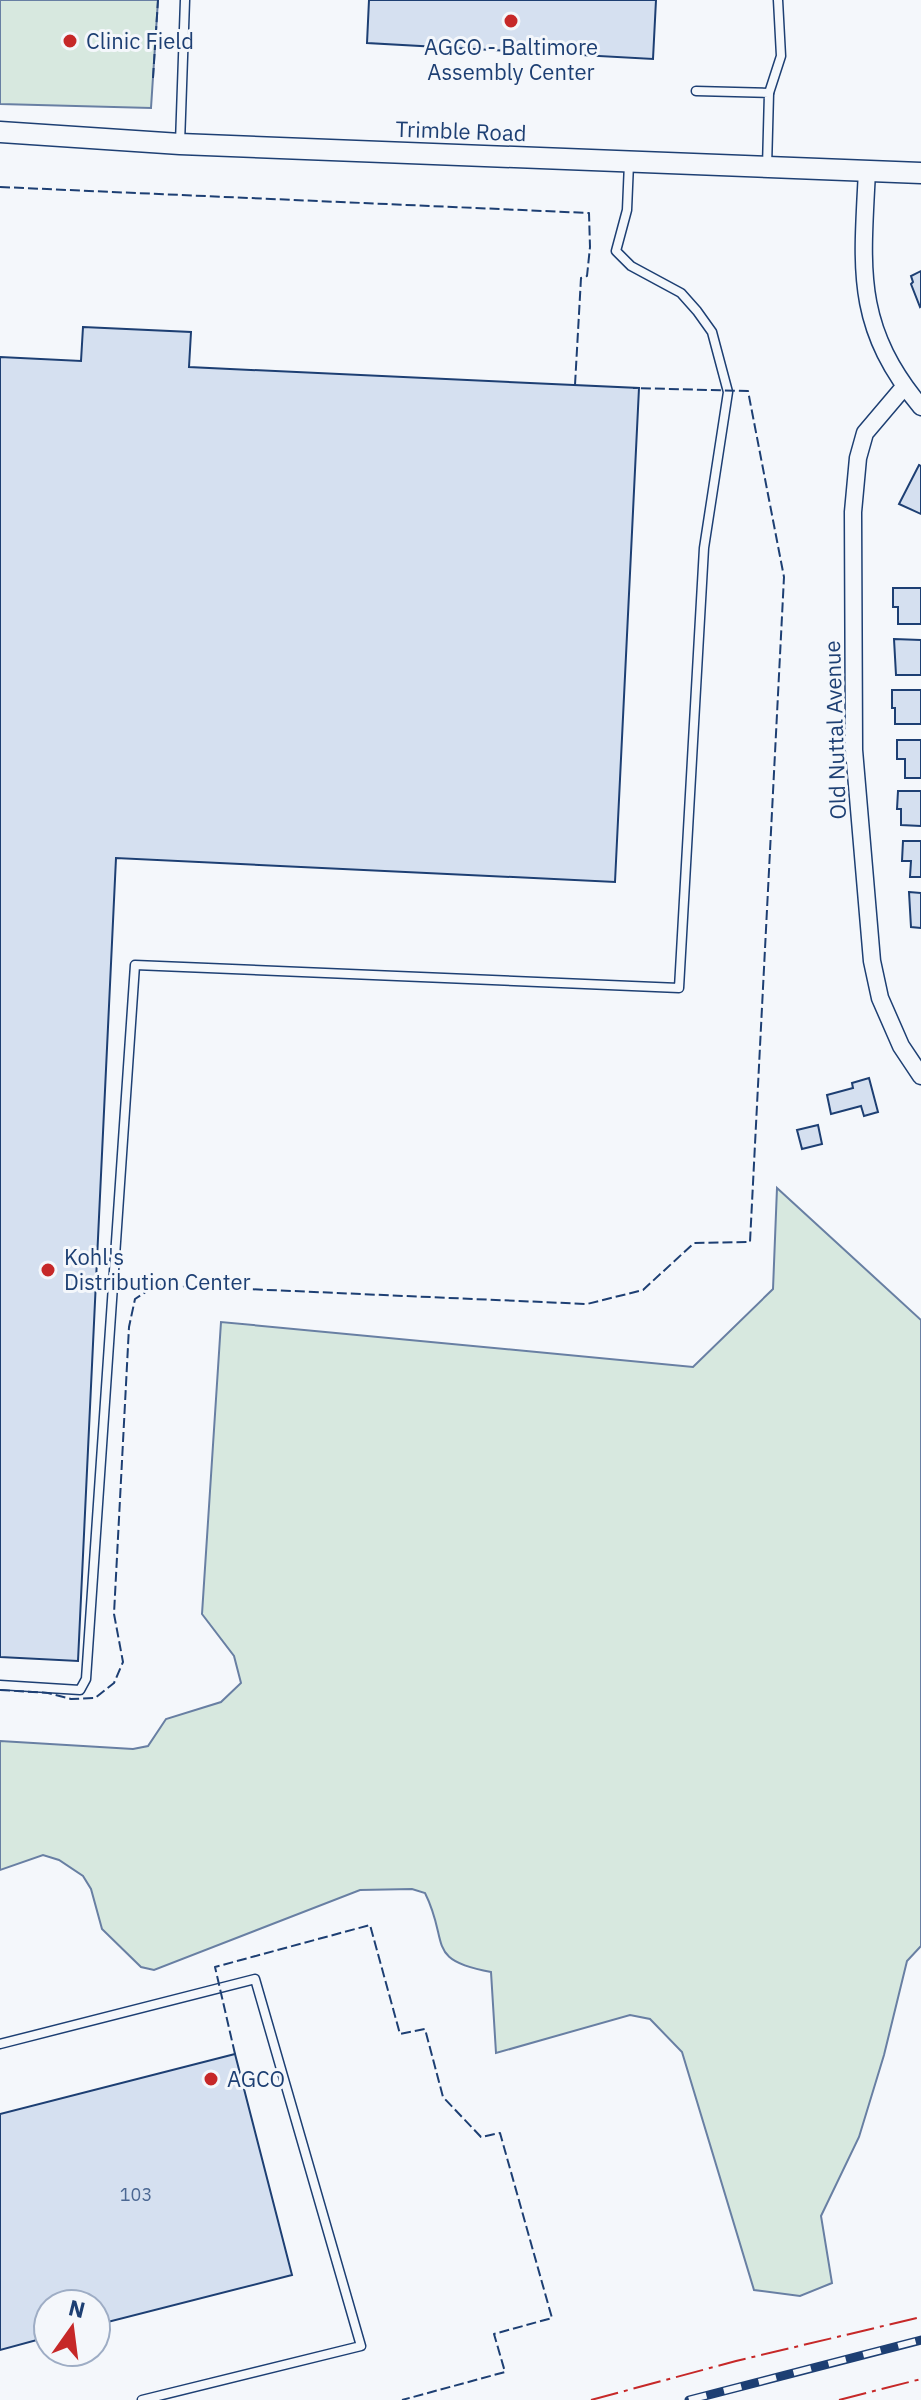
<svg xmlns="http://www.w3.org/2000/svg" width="921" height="2400" font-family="'IBM Plex Sans',sans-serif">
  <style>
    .green { fill: #d7e8df; stroke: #687fa3; stroke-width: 2 }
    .building { fill: #d5e0f0; stroke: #1d3f73; stroke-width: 2 }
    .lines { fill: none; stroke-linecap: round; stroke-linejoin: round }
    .service-casing { stroke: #1d3f73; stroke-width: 11 }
    .minor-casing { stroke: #1d3f73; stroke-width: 19 }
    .tertiary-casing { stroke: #1d3f73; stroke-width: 23 }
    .service { stroke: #f4f7fb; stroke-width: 8 }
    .minor { stroke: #f4f7fb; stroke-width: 16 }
    .tertiary { stroke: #f4f7fb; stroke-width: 20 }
    .rail-casing { stroke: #1d3f73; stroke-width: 9 }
    .rail { stroke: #f4f7fb; stroke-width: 6; stroke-dasharray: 18; stroke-linecap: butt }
    .fence { stroke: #1d3f73; stroke-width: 2; stroke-dasharray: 10 4; stroke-linecap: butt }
    .power { stroke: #c62828; stroke-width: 2; stroke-dasharray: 28 6 4 6; stroke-linecap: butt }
    .poi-dot { fill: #c62828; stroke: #f4f7fb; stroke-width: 3 }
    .labels { text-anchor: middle; stroke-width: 6; stroke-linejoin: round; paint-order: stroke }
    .number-label { font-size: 18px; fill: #4b6792 }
    .poi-label { font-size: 22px; fill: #1d3f73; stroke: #f4f7fb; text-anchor: start }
    .street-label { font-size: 22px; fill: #1d3f73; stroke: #f4f7fb }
  </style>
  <rect width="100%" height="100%" fill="#f4f7fb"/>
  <g class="green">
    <path d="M 0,0 L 158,0 L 151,108 L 0,104 Z"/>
    <path d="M 777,1188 L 921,1320 L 921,1946 L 907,1961 L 884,2055 L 859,2137 L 821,2216 L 832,2283 L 800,2296 L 754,2290 L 682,2052 L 650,2019 L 630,2015 L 496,2053 L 491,1972 C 424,1960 450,1943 425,1893 L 412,1889 L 360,1890 L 154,1970 L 141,1967 L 102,1929 L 91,1889 L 83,1876 L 59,1860 L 43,1855 L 0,1870 L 0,1741 L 133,1749 L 148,1746 L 166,1719 L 221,1702 L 241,1683 L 234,1656 L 202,1614 L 221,1322 L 693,1367 L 773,1289 Z"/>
  </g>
  <g class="building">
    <path d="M 369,0 L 656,0 L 653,59 L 367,43 Z"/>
    <path d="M 921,271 L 921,306 L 920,307 L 911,284 L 913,282 L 911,276 Z"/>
    <path d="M 83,327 L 191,332 L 189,367 L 639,388 L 615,882 L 116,858 L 78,1661 L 0,1657 L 0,357 L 81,361 Z"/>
    <path d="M 919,465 L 921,466 L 921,514 L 899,504 Z"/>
    <path d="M 893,588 L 921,588 L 921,624 L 898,624 L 898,607 L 893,607 Z"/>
    <path d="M 894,639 L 921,640 L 921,675 L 896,675 Z"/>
    <path d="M 892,690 L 921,690 L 921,724 L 895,724 L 895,708 L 892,708 Z"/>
    <path d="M 897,740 L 921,740 L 921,778 L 905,778 L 905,759 L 897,759 Z"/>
    <path d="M 898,791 L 921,791 L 921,826 L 901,825 L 901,809 L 897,809 Z"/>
    <path d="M 903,841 L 921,841 L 921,877 L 910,877 L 911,861 L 902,861 Z"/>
    <path d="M 909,892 L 921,893 L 921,928 L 911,927 Z"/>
    <path d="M 869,1078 L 878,1112 L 864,1116 L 861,1106 L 831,1114 L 827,1095 L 853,1088 L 852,1083 Z"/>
    <path d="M 818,1125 L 822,1144 L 802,1149 L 797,1130 Z"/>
    <path d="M 235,2054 L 292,2275 L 96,2325 L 96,2304 L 48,2304 L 48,2337 L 0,2350 L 0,2114 Z"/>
  </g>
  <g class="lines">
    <g class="service-casing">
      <g id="service">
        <path d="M 696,91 L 769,93 L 767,167"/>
        <path d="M 769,93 L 781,56 L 778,0"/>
        <path d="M 180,143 L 185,0"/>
        <path d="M 0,1685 L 80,1690 L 86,1679 L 135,965 L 679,988 L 704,548 L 728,392 L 712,332 L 697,311 L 681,293 L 631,266 L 616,251 L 627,210 L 629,163"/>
        <path d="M 0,2044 L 255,1979 L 361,2346 L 142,2400"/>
      </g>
    </g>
    <g class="minor-casing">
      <g id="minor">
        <path d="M 867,171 C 862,270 854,326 921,407"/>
        <path d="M 904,387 L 865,433 L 858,458 L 853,512 L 854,750 L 872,961 L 880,998 L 901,1046 L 921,1076"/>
      </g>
    </g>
    <g class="tertiary-casing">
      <path id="tertiary" d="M 0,132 L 180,144 L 921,173"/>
    </g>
    <use href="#service" class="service"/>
    <use href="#minor" class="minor"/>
    <use href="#tertiary" class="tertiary"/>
    <g class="rail-casing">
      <path id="rail" d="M 689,2400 L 921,2340"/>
    </g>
    <use href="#rail" class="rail"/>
    <g class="fence">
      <path d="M 153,78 L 158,0"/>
      <path d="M 0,187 L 589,213 L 590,247 L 587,276 L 581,278 L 575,385 L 577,386"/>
      <path d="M 0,1690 L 48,1693 L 71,1699 L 95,1698 L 114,1683 L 123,1662 L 114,1614 L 129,1327 L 135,1299 L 156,1285 L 587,1304 L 643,1290 L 694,1243 L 750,1242 L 784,577 L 748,391 L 633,388"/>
      <path d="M 235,2054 L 215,1967 L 370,1925 L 400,2034 L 425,2029 L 443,2097 L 481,2137 L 500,2133 L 552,2318 L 494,2334 L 505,2372 L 402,2400"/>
    </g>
    <g class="power">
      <path d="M 591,2400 L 736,2361 L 921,2317"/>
      <path d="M 839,2400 L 921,2379"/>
    </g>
  </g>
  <g class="poi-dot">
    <circle cx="511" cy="21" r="8"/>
    <circle cx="70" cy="41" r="8"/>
    <circle cx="48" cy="1270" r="8"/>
    <circle cx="211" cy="2079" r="8"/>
  </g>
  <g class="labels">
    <g class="number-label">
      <text x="136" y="2201">103</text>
    </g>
    <g class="poi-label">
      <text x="86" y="49">Clinic Field</text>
      <text x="511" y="55" text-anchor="middle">AGCO - Baltimore<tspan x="511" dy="25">Assembly Center</tspan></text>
      <text x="64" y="1265">Kohl's<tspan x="64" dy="25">Distribution Center</tspan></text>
      <text x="227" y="2087">AGCO</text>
    </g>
    <g class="street-label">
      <text transform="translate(461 131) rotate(2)" y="8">Trimble Road</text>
      <text transform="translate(835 730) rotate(-92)" y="8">Old Nuttal Avenue</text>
    </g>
  </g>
  <g transform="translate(72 2328) rotate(14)"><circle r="38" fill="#f4f7fb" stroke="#9eadc5" stroke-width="2"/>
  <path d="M0-6L14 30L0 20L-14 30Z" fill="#c62828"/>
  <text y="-12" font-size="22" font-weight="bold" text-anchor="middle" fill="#1d3f73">N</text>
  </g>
</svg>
